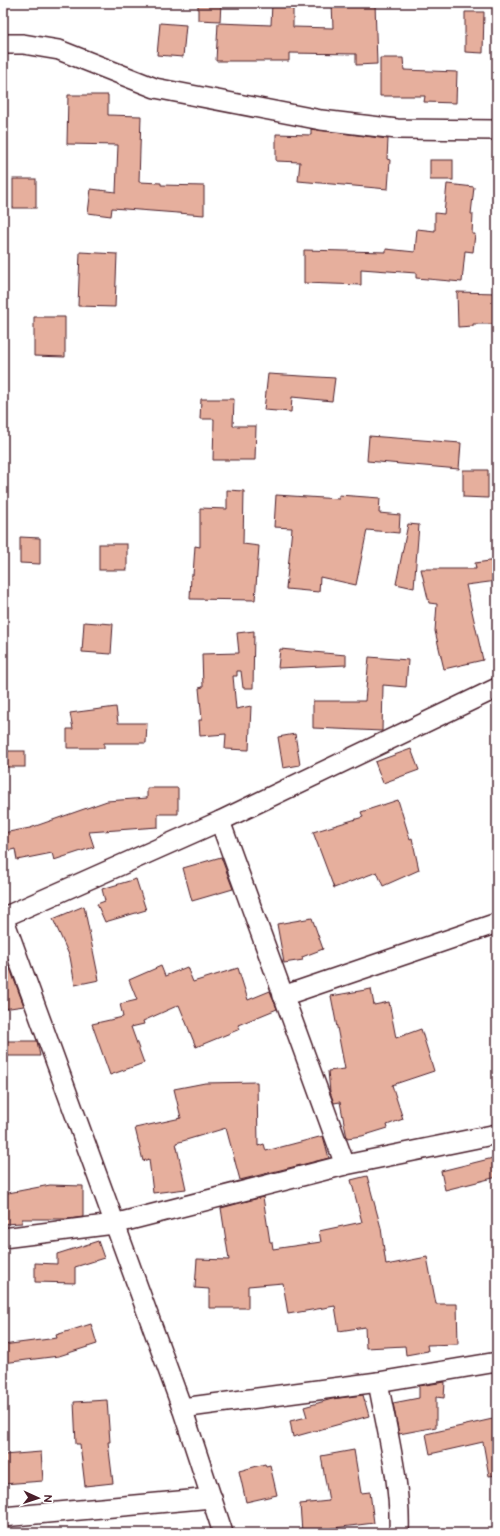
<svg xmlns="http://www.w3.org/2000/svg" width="500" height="1536" font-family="'Balsamiq Sans',sans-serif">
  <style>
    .building { fill: #e6af9d; stroke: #4a1f2b }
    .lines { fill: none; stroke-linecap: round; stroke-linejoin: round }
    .minor-casing { stroke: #4a1f2b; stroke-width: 22 }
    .minor { stroke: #fff; stroke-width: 19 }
  </style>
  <rect width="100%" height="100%" fill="#fff"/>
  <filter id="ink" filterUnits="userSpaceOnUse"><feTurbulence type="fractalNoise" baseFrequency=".025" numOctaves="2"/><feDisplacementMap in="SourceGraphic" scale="8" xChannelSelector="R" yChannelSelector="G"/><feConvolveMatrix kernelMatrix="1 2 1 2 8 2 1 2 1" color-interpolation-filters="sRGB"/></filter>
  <g filter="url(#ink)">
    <g class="building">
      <path d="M 198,3 L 221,3 L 220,21 L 198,20 Z"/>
      <path d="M 272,3 L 293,3 L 293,27 L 333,28 L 332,3 L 375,3 L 377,64 L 356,65 L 356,54 L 289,53 L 289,61 L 216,61 L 218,23 L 271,25 Z"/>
      <path d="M 465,12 L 484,12 L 483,53 L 465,52 Z"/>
      <path d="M 160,23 L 186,25 L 183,57 L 157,55 Z"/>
      <path d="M 380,58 L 403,58 L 404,70 L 457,72 L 456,103 L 424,102 L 425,96 L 380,96 Z"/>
      <path d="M 68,95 L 108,95 L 108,115 L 141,116 L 139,182 L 161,183 L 161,185 L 204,186 L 204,215 L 112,208 L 111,216 L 88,213 L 91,189 L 116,192 L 118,145 L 67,144 Z"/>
      <path d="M 311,129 L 388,139 L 387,159 L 390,160 L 388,189 L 298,181 L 300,162 L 276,161 L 276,134 L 311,135 Z"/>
      <rect x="430" y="160" width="23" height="20"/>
      <rect x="13" y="179" width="23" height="29"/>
      <path d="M 447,184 L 474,187 L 471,214 L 473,214 L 472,234 L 475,234 L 473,252 L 465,251 L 462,282 L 416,278 L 416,273 L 361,269 L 361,285 L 304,283 L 304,250 L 386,252 L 386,249 L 415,252 L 417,229 L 435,231 L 435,213 L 444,214 Z"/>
      <path d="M 80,252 L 117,254 L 115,307 L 78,306 Z"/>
      <path d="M 457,292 L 497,293 L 497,324 L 473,324 L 473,326 L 458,327 Z"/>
      <path d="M 34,317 L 65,317 L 65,357 L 34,356 Z"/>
      <path d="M 268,374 L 335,378 L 332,401 L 292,397 L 291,412 L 264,410 Z"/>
      <path d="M 201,399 L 234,399 L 233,426 L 256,426 L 255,460 L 213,460 L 214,419 L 200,419 Z"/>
      <path d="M 369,436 L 461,443 L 459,469 L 367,461 Z"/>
      <path d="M 463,470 L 488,470 L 488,498 L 463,497 Z"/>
      <path d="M 227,490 L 244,491 L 243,544 L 259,546 L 255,600 L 190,599 L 191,575 L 193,575 L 195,546 L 200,547 L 200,508 L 227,509 Z"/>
      <path d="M 276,495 L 339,499 L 339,495 L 380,498 L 379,513 L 400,515 L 399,533 L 367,530 L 356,585 L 320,577 L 319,592 L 286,589 L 292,528 L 274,527 Z"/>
      <path d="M 408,524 L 419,525 L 414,588 L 396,584 Z"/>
      <path d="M 20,537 L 40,538 L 40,564 L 20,563 Z"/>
      <rect x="99" y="544" width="28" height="26"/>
      <path d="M 497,560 L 497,581 L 466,585 L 483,660 L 444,669 L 435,631 L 437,604 L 429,603 L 421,569 L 476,569 L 475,563 Z"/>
      <path d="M 84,622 L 113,624 L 111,654 L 82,652 Z"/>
      <path d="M 254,631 L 253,688 L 243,688 L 241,671 L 237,671 L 237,676 L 233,676 L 236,709 L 251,706 L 249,750 L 225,749 L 226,734 L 200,736 L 199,720 L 202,720 L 199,688 L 203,687 L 202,654 L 239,653 L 237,633 Z"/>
      <path d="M 280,649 L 346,655 L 346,665 L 278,668 Z"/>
      <path d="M 369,657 L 408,660 L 406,687 L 383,685 L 382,731 L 313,728 L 313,701 L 365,701 Z"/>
      <path d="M 116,707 L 118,723 L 147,723 L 146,743 L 104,743 L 104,748 L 67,748 L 67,729 L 73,729 L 70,713 Z"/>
      <path d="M 295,734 L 300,765 L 283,768 L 278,737 Z"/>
      <path d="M 411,749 L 419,770 L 383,783 L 375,762 Z"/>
      <rect x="3" y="751" width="22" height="16"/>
      <path d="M 147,788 L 178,788 L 178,814 L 158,814 L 158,827 L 89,832 L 94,847 L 54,860 L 52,853 L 17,860 L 15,849 L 3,852 L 3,833 L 30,828 L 107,801 L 147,798 Z"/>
      <path d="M 398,800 L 410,839 L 412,838 L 419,870 L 383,886 L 377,872 L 334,888 L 313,832 L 363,817 L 361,812 Z"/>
      <path d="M 221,857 L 233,889 L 192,901 L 183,868 Z"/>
      <path d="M 136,879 L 146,910 L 105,922 L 97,904 L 105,901 L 102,889 Z"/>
      <path d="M 84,906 L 99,980 L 75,985 L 70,957 L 53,919 Z"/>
      <path d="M 312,918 L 323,949 L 302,957 L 303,960 L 284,963 L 277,924 Z"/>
      <path d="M 9,966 L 24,1006 L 3,1009 L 3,967 Z"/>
      <path d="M 161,966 L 165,976 L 187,967 L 193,982 L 238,968 L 248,1000 L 270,991 L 277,1009 L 238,1025 L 240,1029 L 196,1047 L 179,1005 L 143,1021 L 144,1024 L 131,1027 L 144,1063 L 110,1075 L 92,1024 L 123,1017 L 120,1004 L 137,1000 L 129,980 Z"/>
      <path d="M 371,989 L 374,1005 L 389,1002 L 396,1038 L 421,1029 L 434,1071 L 392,1085 L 403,1119 L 387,1125 L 388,1128 L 362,1136 L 347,1138 L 340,1102 L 334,1103 L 330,1092 L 328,1071 L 345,1069 L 331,996 Z"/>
      <path d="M 3,1041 L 37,1041 L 40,1056 L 3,1056 Z"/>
      <path d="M 257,1082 L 258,1146 L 264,1144 L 266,1151 L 323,1136 L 329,1158 L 240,1180 L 226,1128 L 176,1143 L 186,1189 L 153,1193 L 149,1159 L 143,1161 L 135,1128 L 181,1118 L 174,1089 L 205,1083 Z"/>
      <path d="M 497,1157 L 497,1177 L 445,1190 L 441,1171 Z"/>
      <path d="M 367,1176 L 381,1228 L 386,1265 L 427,1257 L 436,1304 L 457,1304 L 458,1344 L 427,1345 L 428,1351 L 406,1355 L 405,1346 L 366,1348 L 365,1327 L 339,1331 L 335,1306 L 288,1314 L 283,1283 L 248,1286 L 248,1308 L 209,1308 L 209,1289 L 195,1288 L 197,1259 L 229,1260 L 221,1208 L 263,1197 L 270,1242 L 272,1242 L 273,1249 L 321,1242 L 319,1231 L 362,1222 L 351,1180 Z"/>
      <path d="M 50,1185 L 83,1186 L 83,1217 L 68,1219 L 22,1219 L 22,1223 L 3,1224 L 3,1194 Z"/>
      <path d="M 98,1241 L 104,1258 L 75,1267 L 75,1283 L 35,1282 L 35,1263 L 57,1264 L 57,1254 Z"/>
      <path d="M 91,1324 L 97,1344 L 59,1356 L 3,1363 L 3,1345 L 57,1338 L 56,1335 Z"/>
      <path d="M 445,1382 L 444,1398 L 436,1397 L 436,1427 L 399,1434 L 393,1403 L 419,1398 L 419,1386 Z"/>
      <path d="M 363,1395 L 369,1416 L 293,1437 L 290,1421 L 307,1417 L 304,1407 L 332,1399 Z"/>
      <path d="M 107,1400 L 110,1442 L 108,1442 L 113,1483 L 85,1486 L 80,1444 L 76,1444 L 74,1402 Z"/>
      <path d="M 497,1418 L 497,1475 L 489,1476 L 483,1442 L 430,1454 L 426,1434 Z"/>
      <path d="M 354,1450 L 361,1493 L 370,1492 L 374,1523 L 302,1532 L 300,1504 L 329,1501 L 321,1456 Z"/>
      <path d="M 41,1452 L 43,1481 L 3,1484 L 3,1455 Z"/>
      <path d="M 265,1464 L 266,1466 L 270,1465 L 277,1495 L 246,1502 L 239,1471 Z"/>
    </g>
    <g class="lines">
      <g class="minor-casing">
        <g id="minor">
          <path d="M 3,44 L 23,44 L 59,50 L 155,88 L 321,120 L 397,129 L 497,130"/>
          <path d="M 220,821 L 345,1165"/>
          <path d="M 3,917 L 182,1408 L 223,1533"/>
          <path d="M 4,917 L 220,821 L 497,688"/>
          <path d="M 283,996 L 497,923"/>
          <path d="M 3,1238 L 114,1224 L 345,1165 L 497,1134"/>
          <path d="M 378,1382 C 387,1432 401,1483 399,1533"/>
          <path d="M 182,1408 L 378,1382 L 497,1362"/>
          <path d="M 3,1517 L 212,1498"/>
        </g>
      </g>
      <use href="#minor" class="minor"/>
    </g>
  </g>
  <rect width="500" height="1536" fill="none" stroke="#fff" stroke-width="16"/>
  <rect x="8" y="8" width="484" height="1520" fill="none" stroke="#4a1f2b" stroke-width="1.5" filter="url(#ink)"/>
  <g transform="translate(38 1498) rotate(93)" stroke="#ffffff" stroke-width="3" paint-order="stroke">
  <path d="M0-3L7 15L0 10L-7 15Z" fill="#4a1f2b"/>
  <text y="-6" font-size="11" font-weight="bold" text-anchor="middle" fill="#4a1f2b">N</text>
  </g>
</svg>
